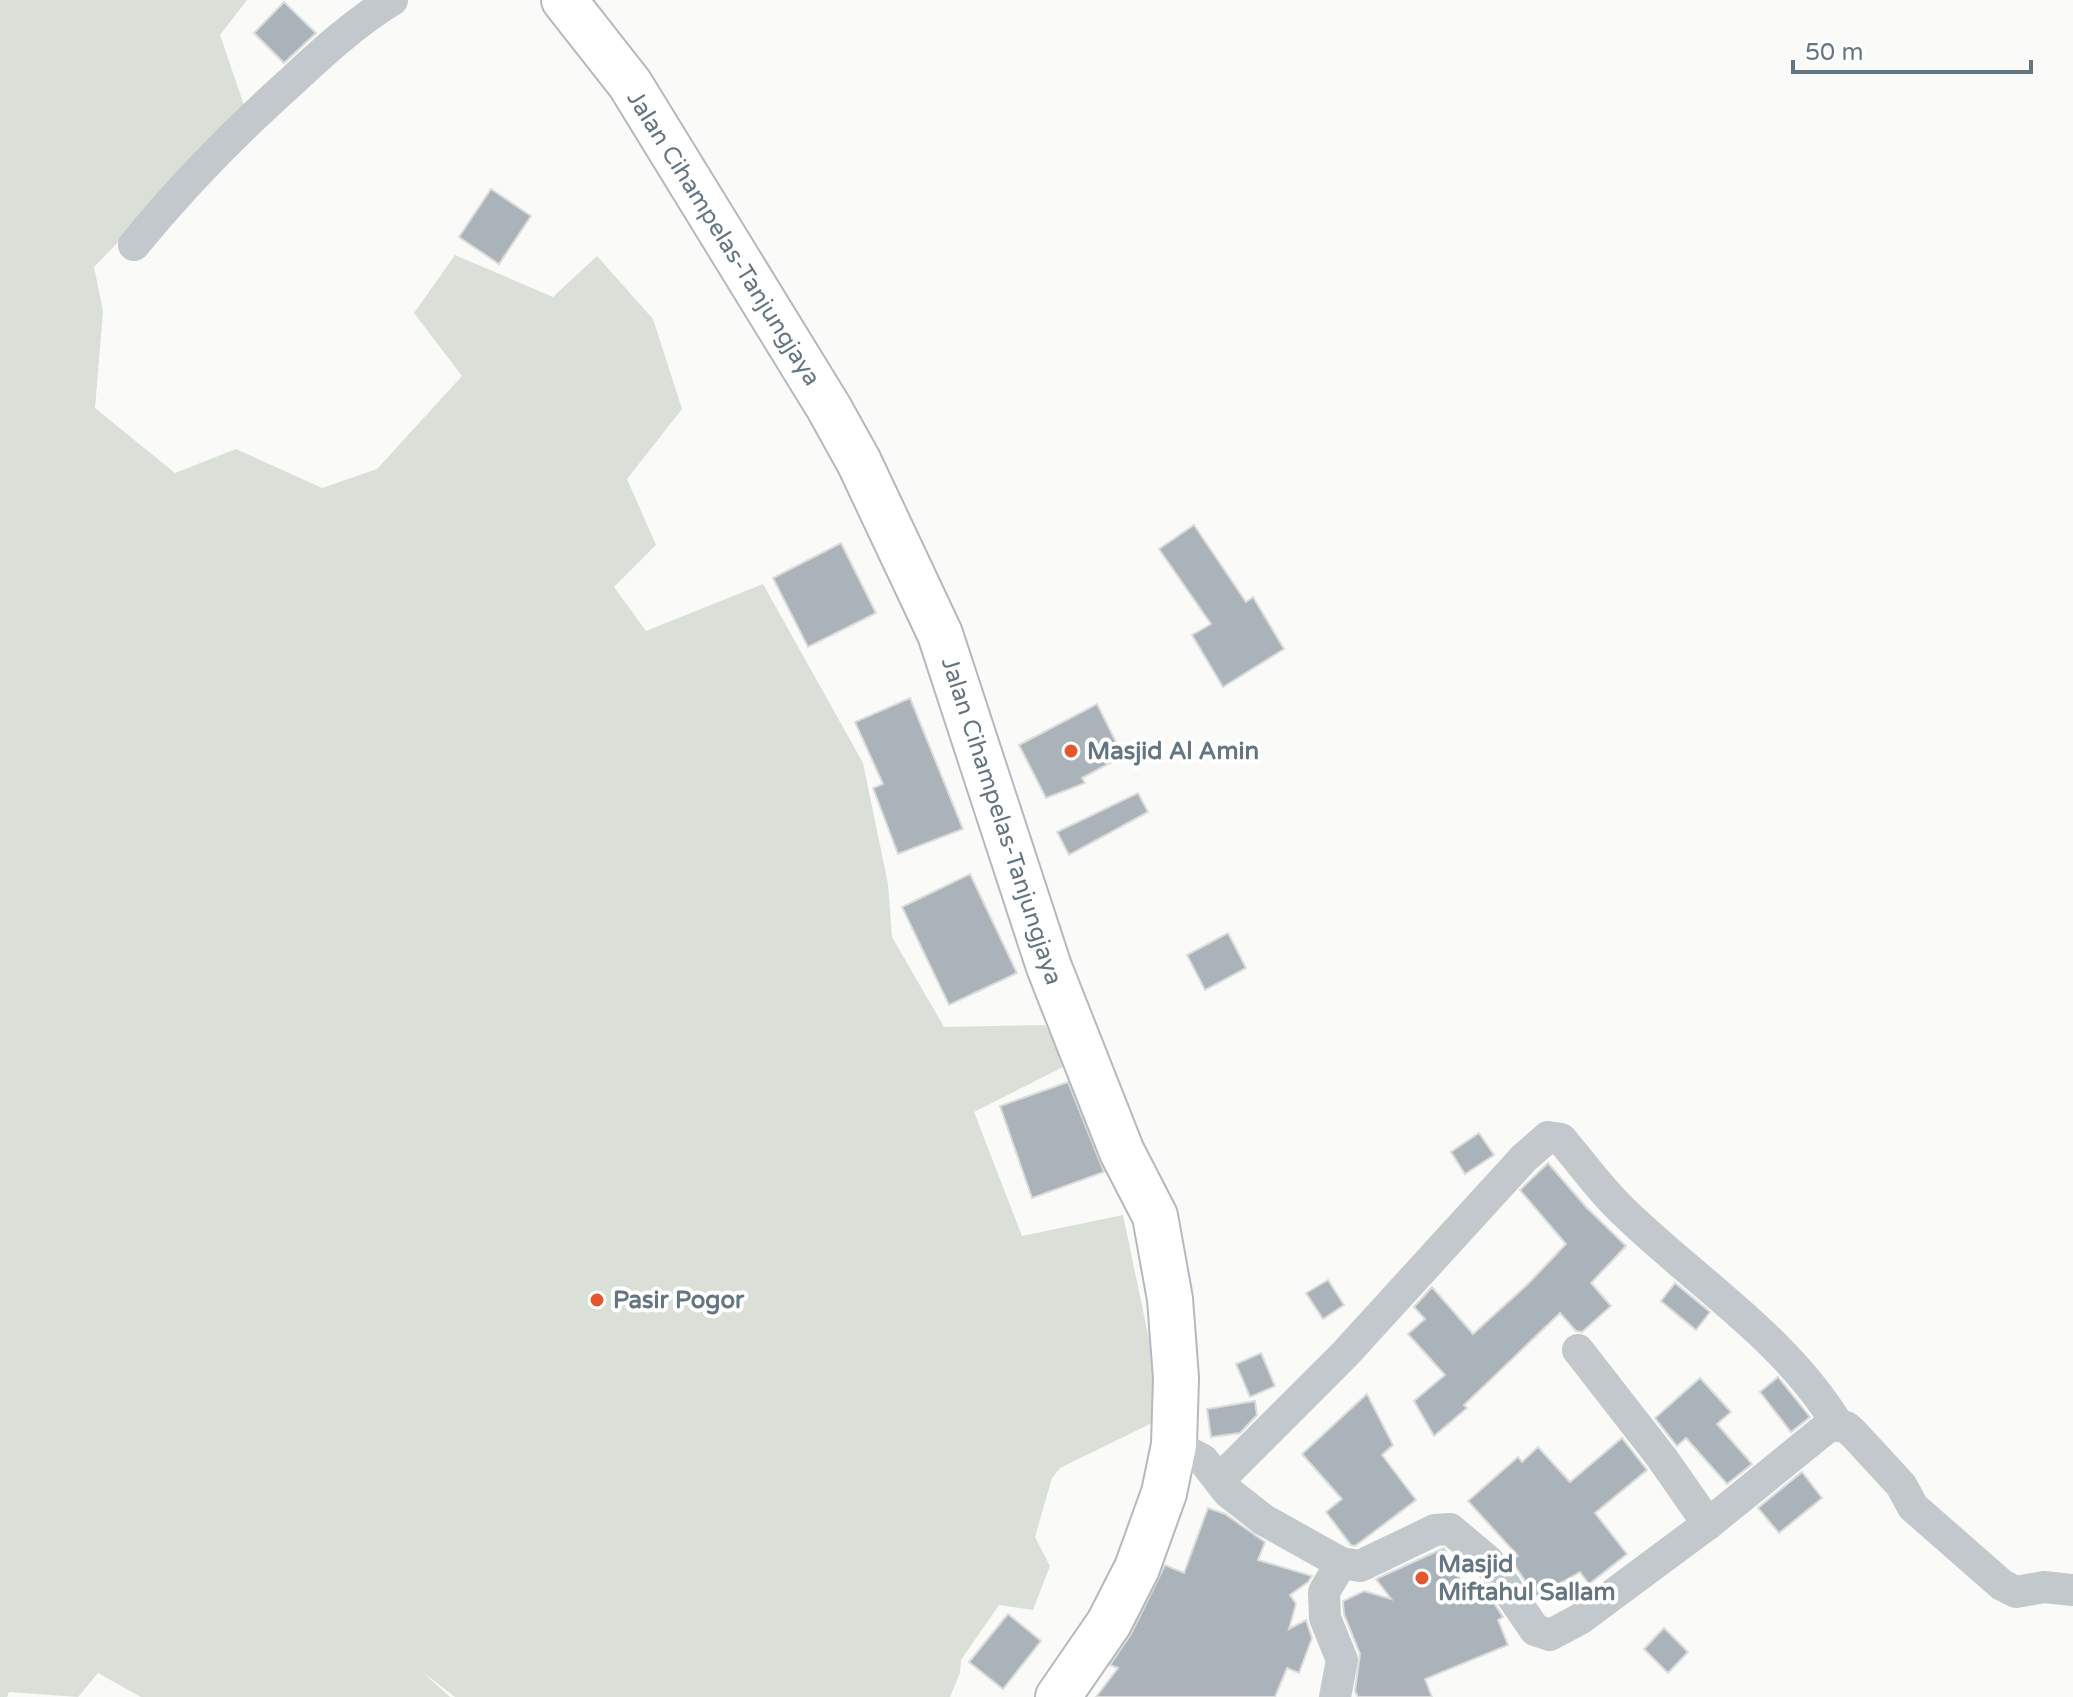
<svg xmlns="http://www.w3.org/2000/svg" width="2073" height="1697" font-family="'Varela Round',sans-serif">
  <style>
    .green { fill: #dadfd7 }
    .building { fill: #aab3b9; stroke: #dcdcda; stroke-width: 2 }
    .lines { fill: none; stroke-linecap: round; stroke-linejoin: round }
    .secondary-casing { stroke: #b3babf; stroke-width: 48 }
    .street { stroke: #c3c8cc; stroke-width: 32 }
    .secondary { stroke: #fff; stroke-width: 44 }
    .poi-dot { fill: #e4572e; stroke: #fff; stroke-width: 3 }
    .labels { text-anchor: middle; stroke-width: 8; stroke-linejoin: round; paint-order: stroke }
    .street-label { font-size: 24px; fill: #657683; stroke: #fff }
    .poi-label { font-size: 24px; font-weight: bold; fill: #657683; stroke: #fff; text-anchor: start }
  </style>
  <rect width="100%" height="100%" fill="#fafaf8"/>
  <path class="green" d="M 0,0 L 247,0 L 220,35 L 246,111 L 94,267 L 103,311 L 95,408 L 175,473 L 236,449 L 322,488 L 377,469 L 462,376 L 414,313 L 455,255 L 553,297 L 597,256 L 653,319 L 682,409 L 627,479 L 656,545 L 614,587 L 646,631 L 763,584 L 863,763 L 888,884 L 892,937 L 944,1027 L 1045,1025 L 1067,1065 L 974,1112 L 1022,1236 L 1123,1215 L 1157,1377 L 1152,1423 L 1060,1468 L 1052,1478 L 1035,1537 L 1050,1566 L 1033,1610 L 999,1605 L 961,1660 L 960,1673 L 950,1697 L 455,1697 L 420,1670 L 450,1697 L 141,1697 L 98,1673 L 78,1697 L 9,1692 L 7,1697 L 0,1697 Z"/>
  <g class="building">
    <path d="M 284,2 L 316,33 L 284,63 L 254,33 Z"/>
    <path d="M 491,189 L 531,216 L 499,264 L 459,237 Z"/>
    <path d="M 1194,525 L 1246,602 L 1253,597 L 1284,649 L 1223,687 L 1192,635 L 1211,624 L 1159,549 Z"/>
    <path d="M 841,543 L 876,613 L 808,647 L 773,578 Z"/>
    <path d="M 910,698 L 963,829 L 898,854 L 873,788 L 883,784 L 855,722 Z"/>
    <path d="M 1097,704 L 1123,756 L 1082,778 L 1085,783 L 1046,798 L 1019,745 Z"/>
    <path d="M 1138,793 L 1148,812 L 1069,855 L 1057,832 Z"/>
    <path d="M 970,874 L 1017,973 L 949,1005 L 902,907 Z"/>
    <path d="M 1228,933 L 1246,968 L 1205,990 L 1187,955 Z"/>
    <path d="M 1068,1082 L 1104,1172 L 1032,1198 L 1000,1106 Z"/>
    <path d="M 1479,1133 L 1494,1155 L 1465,1174 L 1451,1152 Z"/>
    <path d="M 1548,1163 L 1586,1207 L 1626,1246 L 1591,1283 L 1611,1306 L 1582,1332 L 1576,1331 L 1560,1313 L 1464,1405 L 1467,1408 L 1434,1436 L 1414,1401 L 1445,1375 L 1408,1334 L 1425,1319 L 1414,1307 L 1432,1287 L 1473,1334 L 1528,1284 L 1566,1244 L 1520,1190 Z"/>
    <path d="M 1328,1280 L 1344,1305 L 1323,1319 L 1306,1293 Z"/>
    <path d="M 1675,1283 L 1710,1312 L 1696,1330 L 1661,1301 Z"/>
    <path d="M 1261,1353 L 1275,1386 L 1250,1397 L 1236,1364 Z"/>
    <path d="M 1778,1377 L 1810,1417 L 1791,1432 L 1760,1392 Z"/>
    <path d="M 1700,1378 L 1731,1412 L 1717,1424 L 1752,1464 L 1727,1484 L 1686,1438 L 1677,1446 L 1655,1418 Z"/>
    <path d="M 1367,1394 L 1393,1445 L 1382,1455 L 1416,1500 L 1355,1546 L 1351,1545 L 1326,1512 L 1342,1499 L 1302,1454 Z"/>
    <path d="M 1255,1401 L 1257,1415 L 1240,1433 L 1211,1437 L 1207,1409 Z"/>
    <path d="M 1622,1438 L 1647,1470 L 1595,1513 L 1627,1554 L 1589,1584 L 1580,1572 L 1536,1597 L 1511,1560 L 1518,1556 L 1468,1501 L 1518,1457 L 1522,1462 L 1538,1447 L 1570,1482 Z"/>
    <path d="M 1802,1472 L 1822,1498 L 1779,1533 L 1758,1508 Z"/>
    <path d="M 1208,1508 L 1225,1514 L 1265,1542 L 1258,1560 L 1312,1576 L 1308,1582 L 1290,1595 L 1296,1604 L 1289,1629 L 1306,1620 L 1312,1638 L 1299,1673 L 1287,1668 L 1275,1697 L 1096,1697 L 1118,1668 L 1110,1665 L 1131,1634 L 1165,1565 L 1184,1573 Z"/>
    <path d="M 1444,1548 L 1471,1601 L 1488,1594 L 1503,1617 L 1498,1620 L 1508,1645 L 1425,1679 L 1432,1697 L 1358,1697 L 1355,1691 L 1360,1654 L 1344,1614 L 1343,1601 L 1364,1591 L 1391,1599 L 1376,1579 Z"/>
    <path d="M 1008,1614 L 1041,1641 L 1003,1689 L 969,1662 Z"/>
    <path d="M 1664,1628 L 1688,1652 L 1668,1673 L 1644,1649 Z"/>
  </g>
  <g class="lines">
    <g class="secondary-casing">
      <path id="secondary" d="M 564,0 L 630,84 L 829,408 L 859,462 L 940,634 L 1049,967 L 1122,1152 L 1155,1216 L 1170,1299 L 1176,1378 L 1174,1445 L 1164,1493 L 1137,1568 L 1109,1623 L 1058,1697"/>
    </g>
    <g class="street">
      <path d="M 134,245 C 182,186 236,131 292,81 C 324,51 355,23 392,0"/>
      <path d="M 1578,1350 L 1662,1458 L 1708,1524"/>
      <path d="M 1174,1445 L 1203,1460 L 1228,1492 L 1264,1520 L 1341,1563 L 1360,1566 L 1435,1530 L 1450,1529 L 1488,1561 L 1535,1630 L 1550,1635 L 1580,1619 L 1708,1524 L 1830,1425 L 1846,1427 L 1853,1433 L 1901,1485 L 1913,1507 L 2002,1585 L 2016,1592 L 2044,1587 L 2073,1590"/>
      <path d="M 1219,1480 L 1345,1354 L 1524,1158 L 1548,1137 L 1561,1139 C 1581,1162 1599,1188 1621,1209 C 1693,1280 1785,1337 1838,1425"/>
      <path d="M 1335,1697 L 1342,1660 L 1325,1618 L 1324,1592 L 1341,1563"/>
    </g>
    <use href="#secondary" class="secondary"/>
  </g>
  <g class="poi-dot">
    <circle cx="1071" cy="751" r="8"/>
    <circle cx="597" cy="1300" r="8"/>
    <circle cx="1422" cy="1578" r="8"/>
  </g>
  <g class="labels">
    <g class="street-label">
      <text transform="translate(724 238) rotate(58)" y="8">Jalan Cihampelas-Tanjungjaya</text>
      <text transform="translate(1002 821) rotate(72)" y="8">Jalan Cihampelas-Tanjungjaya</text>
    </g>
    <g class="poi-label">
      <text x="1087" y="759">Masjid Al Amin</text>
      <text x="613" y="1308">Pasir Pogor</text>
      <text x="1438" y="1572">Masjid<tspan x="1438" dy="28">Miftahul Sallam</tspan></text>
    </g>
  </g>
  <path d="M1793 60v12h238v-12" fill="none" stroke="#657683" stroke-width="4"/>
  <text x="1805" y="60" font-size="24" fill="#657683" stroke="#ffffff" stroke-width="6" paint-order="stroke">50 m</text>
</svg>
